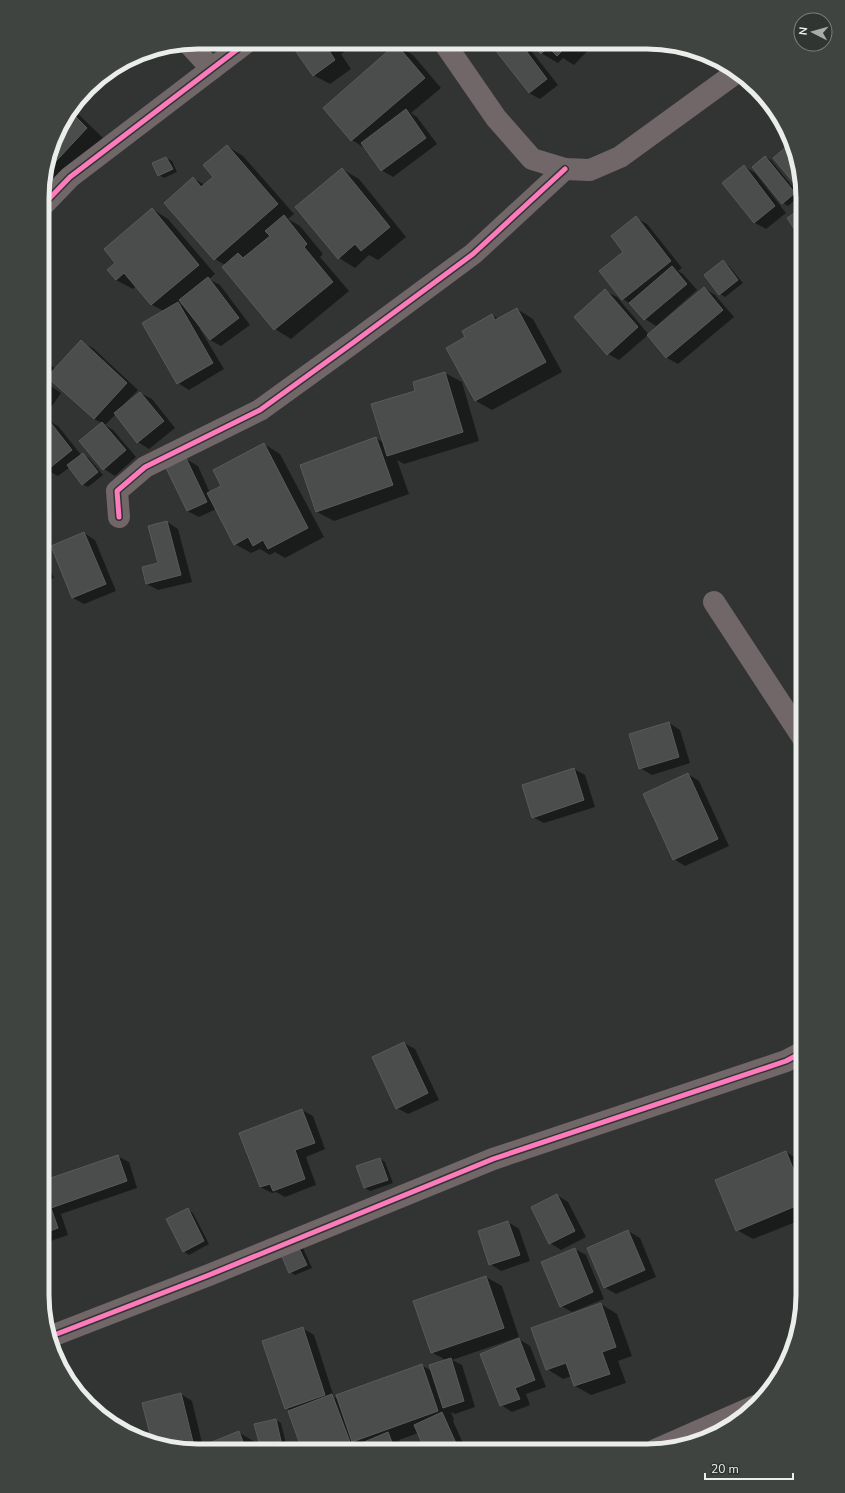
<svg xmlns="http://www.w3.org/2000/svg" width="845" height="1493" font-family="'Nunito Sans',sans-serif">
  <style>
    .shadow { fill: #0007; fill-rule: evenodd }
    .building { fill: #4b4d4c; stroke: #595b5a }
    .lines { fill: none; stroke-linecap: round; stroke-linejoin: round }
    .minor { stroke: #716668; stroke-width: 22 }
    .cycleway-casing { stroke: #313532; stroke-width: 8 }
    .cycleway { stroke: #fd7abc; stroke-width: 5 }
    .rim { fill: none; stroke: #ebedeb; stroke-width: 5 }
  </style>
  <rect width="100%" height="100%" fill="#323433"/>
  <g class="shadow">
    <path d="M 292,43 L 357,43 L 341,54 L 351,69 L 330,84 L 313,75 Z"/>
    <path d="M 507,44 L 526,44 L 558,85 L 540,99 L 529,93 L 498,52 Z"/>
    <path d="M 532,44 L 594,44 L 574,65 L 563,58 L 558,63 L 541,53 Z"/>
    <path d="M 396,45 L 413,55 L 441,88 L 411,113 L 417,117 L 437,144 L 393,177 L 381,170 L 366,149 L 352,140 Z"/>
    <path d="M 73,109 L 103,138 L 61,183 L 45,174 L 58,129 Z"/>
    <path d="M 227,146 L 243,156 L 294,214 L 288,219 L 300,226 L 323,254 L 320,257 L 349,291 L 291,339 L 275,329 L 225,265 L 215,259 L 165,203 L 193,178 L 205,185 L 214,177 Z"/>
    <path d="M 765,157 L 771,160 L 800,196 L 788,206 L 783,203 Z"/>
    <path d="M 166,158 L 172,161 L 177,172 L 164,178 L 159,175 Z"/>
    <path d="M 744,166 L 755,173 L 786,213 L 766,229 L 755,223 Z"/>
    <path d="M 342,169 L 359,179 L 406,237 L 378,260 L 369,255 L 355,268 L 339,258 Z"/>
    <path d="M 152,209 L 168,219 L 215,274 L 209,279 L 220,285 L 250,325 L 221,346 L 210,340 L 201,328 L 200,329 L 224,369 L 189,390 L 178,383 L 164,311 L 152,305 L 136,286 L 133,289 L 116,280 L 117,263 ZM 182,302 L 187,308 L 180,304 Z"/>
    <path d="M 636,218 L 647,224 L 682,268 L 678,271 L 683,274 L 697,290 L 656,326 L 645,319 L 632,305 L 623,299 L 624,252 Z"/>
    <path d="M 723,262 L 728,265 L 743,283 L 725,297 L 720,294 Z"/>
    <path d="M 704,288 L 715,295 L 734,317 L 678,364 L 667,358 L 648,335 L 619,360 L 608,354 L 605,291 L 617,297 L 649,335 Z"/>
    <path d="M 517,309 L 533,319 L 562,372 L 492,410 L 476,401 L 447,348 L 466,337 L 492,315 L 499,319 Z"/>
    <path d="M 81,342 L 93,348 L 138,390 L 124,404 L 125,405 L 140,393 L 152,399 L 175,428 L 149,449 L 138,442 L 116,414 L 105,425 L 113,430 L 136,457 L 115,476 L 104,469 L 102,423 L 94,419 L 49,377 L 45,382 L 61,393 L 52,406 L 43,401 L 43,360 L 56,369 Z"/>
    <path d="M 445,373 L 462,382 L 479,441 L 404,464 L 397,460 L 409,494 L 334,521 L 317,512 L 376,438 L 384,443 L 416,391 Z"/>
    <path d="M 47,420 L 58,426 L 82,456 L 83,454 L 89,458 L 103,475 L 88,487 L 82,484 L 70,467 L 58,476 L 47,470 L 43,465 L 43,422 Z"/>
    <path d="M 264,444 L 280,454 L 324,537 L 285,558 L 275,552 L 270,555 L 260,549 L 251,553 L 235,544 L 216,509 L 199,517 L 187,511 L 186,459 L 198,466 L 210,493 L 223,486 Z"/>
    <path d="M 43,505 L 47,507 L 44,525 L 43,525 Z"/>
    <path d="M 167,522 L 178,529 L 192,582 L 158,590 L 147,584 L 143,567 L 159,563 Z"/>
    <path d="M 84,533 L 95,540 L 116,591 L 84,604 L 73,598 L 52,547 Z"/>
    <path d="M 43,551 L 54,578 L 43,582 Z"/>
    <path d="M 669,723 L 680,730 L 690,763 L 652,775 L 640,768 Z"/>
    <path d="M 574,769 L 585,775 L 595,807 L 544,823 L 533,817 Z"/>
    <path d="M 688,774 L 699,781 L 729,846 L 685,866 L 674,859 Z"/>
    <path d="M 404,1043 L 415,1049 L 439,1100 L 408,1114 L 397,1108 Z"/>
    <path d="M 302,1110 L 313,1116 L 325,1149 L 306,1157 L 316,1185 L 285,1197 L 276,1192 L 272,1193 L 260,1187 Z"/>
    <path d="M 786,1152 L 803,1162 L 803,1219 L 753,1239 L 737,1230 Z"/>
    <path d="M 117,1156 L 129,1162 L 137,1188 L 61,1214 L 68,1235 L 45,1243 L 42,1241 L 42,1182 Z"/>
    <path d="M 380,1159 L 385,1162 L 393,1183 L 370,1191 L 365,1188 L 357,1167 Z"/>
    <path d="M 557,1195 L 568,1202 L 586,1237 L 561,1250 L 550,1243 Z"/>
    <path d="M 188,1210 L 193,1213 L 209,1244 L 189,1255 L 183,1251 Z"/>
    <path d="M 508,1222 L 519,1229 L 530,1261 L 501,1271 L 490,1264 Z"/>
    <path d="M 628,1231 L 640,1238 L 656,1277 L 616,1294 L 604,1287 Z"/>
    <path d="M 303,1248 L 312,1268 L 295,1275 L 290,1272 L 281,1253 Z"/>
    <path d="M 575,1249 L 586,1255 L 604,1299 L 572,1312 L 561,1306 Z"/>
    <path d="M 486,1277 L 502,1286 L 519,1337 L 452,1360 L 462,1365 L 475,1407 L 455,1414 L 451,1412 L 454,1420 L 453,1421 L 466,1450 L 426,1450 L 418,1433 L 399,1440 L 403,1450 L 303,1450 L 291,1411 L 286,1408 L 302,1328 L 314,1335 L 334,1397 L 338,1399 L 421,1365 L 432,1371 L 446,1360 L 431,1352 Z"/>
    <path d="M 601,1304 L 617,1314 L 632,1356 L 618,1361 L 626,1383 L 591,1395 L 575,1386 L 572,1376 L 563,1379 L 547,1369 Z"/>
    <path d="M 519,1339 L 530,1346 L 546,1387 L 526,1394 L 530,1405 L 512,1412 L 501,1405 Z"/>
    <path d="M 181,1394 L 192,1401 L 203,1447 L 238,1432 L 255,1442 L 258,1450 L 178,1450 Z"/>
    <path d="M 276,1420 L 281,1423 L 286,1444 L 266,1448 L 260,1445 Z"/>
  </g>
  <g class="building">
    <path d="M 290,43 L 328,43 L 325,44 L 335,60 L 313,76 Z"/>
    <path d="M 396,44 L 425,78 L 351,141 L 323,108 Z"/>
    <path d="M 506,44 L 521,44 L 547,79 L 529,93 L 496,51 Z"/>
    <path d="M 531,44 L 569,44 L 557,56 L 548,47 L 541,54 Z"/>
    <path d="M 406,109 L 426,138 L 381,171 L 361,143 Z"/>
    <path d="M 71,112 L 87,128 L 45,173 L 58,129 Z"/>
    <path d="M 792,142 L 795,148 L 802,193 L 773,158 Z"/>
    <path d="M 227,145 L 278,204 L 214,260 L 164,203 L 193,177 L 201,187 L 213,177 L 203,165 Z"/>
    <path d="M 765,156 L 795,193 L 782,204 L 752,167 Z"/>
    <path d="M 166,157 L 173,169 L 158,176 L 152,163 Z"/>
    <path d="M 744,165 L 775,206 L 754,223 L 722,183 Z"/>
    <path d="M 342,168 L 390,227 L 361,251 L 355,244 L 338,259 L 295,207 Z"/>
    <path d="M 803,207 L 803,242 L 787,218 Z"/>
    <path d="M 152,208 L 199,265 L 151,305 L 124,273 L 116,280 L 107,270 L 115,263 L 104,249 Z"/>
    <path d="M 284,215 L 307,244 L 304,247 L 333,282 L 274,330 L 222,267 L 238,253 L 243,258 L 270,236 L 265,231 Z"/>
    <path d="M 636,216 L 671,261 L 622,300 L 599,271 L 623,252 L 611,236 Z"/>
    <path d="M 723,260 L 738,280 L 719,295 L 704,275 Z"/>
    <path d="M 672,266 L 687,284 L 644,320 L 629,303 Z"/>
    <path d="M 208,277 L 239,318 L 210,340 L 179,300 Z"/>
    <path d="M 704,287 L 723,310 L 666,358 L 647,335 Z"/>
    <path d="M 605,289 L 638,327 L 607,355 L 574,317 Z"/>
    <path d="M 178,302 L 213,363 L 177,384 L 142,323 Z"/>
    <path d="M 517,308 L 546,362 L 475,401 L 446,348 L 465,337 L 462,331 L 492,314 L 495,320 Z"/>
    <path d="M 81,340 L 127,383 L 94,419 L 47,377 Z"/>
    <path d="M 445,372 L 463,432 L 387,456 L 371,404 L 415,391 L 413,382 Z"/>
    <path d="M 43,381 L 51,386 L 43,397 Z"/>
    <path d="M 140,392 L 164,421 L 137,443 L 114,413 Z"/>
    <path d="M 47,418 L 72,450 L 46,471 L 43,466 L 43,421 Z"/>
    <path d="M 102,422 L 126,450 L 103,470 L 79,441 Z"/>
    <path d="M 376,437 L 393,485 L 316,512 L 300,465 Z"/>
    <path d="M 264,443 L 308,528 L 268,549 L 263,540 L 253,546 L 248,537 L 234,545 L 207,493 L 221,486 L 213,470 Z"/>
    <path d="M 83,453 L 98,472 L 82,485 L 67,465 Z"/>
    <path d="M 186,458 L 207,502 L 187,511 L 166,468 Z"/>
    <path d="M 167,521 L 181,575 L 146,584 L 142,567 L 158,563 L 148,526 Z"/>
    <path d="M 84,532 L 106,584 L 72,598 L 51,546 Z"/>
    <path d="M 669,722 L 679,757 L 639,769 L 629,734 Z"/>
    <path d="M 574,768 L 584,800 L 532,818 L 522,785 Z"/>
    <path d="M 688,773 L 718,839 L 673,860 L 643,794 Z"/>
    <path d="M 404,1042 L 428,1093 L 396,1109 L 372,1057 Z"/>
    <path d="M 302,1109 L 315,1143 L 295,1150 L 305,1179 L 273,1191 L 270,1184 L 260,1187 L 239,1133 Z"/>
    <path d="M 803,1143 L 803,1160 L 797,1146 Z"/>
    <path d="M 786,1151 L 803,1193 L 803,1203 L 736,1231 L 715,1180 Z"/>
    <path d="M 118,1155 L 127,1181 L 51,1208 L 58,1228 L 42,1234 L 42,1181 Z"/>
    <path d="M 380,1158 L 388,1180 L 364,1188 L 356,1166 Z"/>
    <path d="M 557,1194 L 575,1231 L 549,1244 L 531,1207 Z"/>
    <path d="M 188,1208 L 204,1241 L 183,1252 L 166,1219 Z"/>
    <path d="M 508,1221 L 520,1255 L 489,1265 L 478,1231 Z"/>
    <path d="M 628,1230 L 645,1270 L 604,1288 L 587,1248 Z"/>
    <path d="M 297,1244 L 307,1265 L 289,1273 L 280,1252 Z"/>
    <path d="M 575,1248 L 593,1292 L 560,1307 L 541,1262 Z"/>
    <path d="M 486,1276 L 504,1328 L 431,1353 L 413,1301 Z"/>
    <path d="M 601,1303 L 616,1347 L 602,1352 L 610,1374 L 574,1386 L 566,1363 L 546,1370 L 531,1328 Z"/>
    <path d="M 303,1327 L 325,1395 L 285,1409 L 262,1341 Z"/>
    <path d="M 519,1338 L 535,1380 L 515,1388 L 520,1399 L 500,1406 L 480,1354 Z"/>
    <path d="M 451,1358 L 464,1401 L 443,1408 L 429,1365 Z"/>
    <path d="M 422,1364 L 438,1411 L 352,1442 L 336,1395 Z"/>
    <path d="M 181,1393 L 194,1446 L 178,1450 L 152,1442 L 142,1403 Z"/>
    <path d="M 332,1394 L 353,1450 L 302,1450 L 288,1411 Z"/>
    <path d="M 442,1412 L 459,1450 L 425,1450 L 414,1425 Z"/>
    <path d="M 276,1419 L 281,1441 L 260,1446 L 254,1424 Z"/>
    <path d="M 239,1431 L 246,1450 L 203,1450 L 202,1446 Z"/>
    <path d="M 388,1432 L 395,1450 L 359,1450 L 357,1445 Z"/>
  </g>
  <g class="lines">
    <g class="minor">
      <path d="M 189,44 L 212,69"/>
      <path d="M 445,44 L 496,118 L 532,159 L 565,169 L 590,170 L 620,157 L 737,72"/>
      <path d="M 43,205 L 70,177 L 247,42"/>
      <path d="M 119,517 L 117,491 L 145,467 L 260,410 L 354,342 L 473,254 L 565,169"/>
      <path d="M 714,602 L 803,738"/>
      <path d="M 49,1337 L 209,1275 L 493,1159 L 786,1061 L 803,1052"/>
      <path d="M 655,1450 L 755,1406"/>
    </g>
    <g class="cycleway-casing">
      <g id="cycleway">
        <path d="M 43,205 L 70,177 L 247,42"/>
        <path d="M 119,517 L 117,491 L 145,467 L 260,410 L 354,342 L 473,254 L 565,169"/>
        <path d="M 49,1337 L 209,1275 L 493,1159 L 786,1061 L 803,1052"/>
      </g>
    </g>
    <use href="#cycleway" class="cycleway"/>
  </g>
  <path d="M0 0H845V1493H0ZM198 49H647A149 149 0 0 1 796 198V1295A149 149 0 0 1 647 1444H198A149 149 0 0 1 49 1295V198A149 149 0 0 1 198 49Z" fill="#404441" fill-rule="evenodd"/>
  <path class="rim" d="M198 49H647A149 149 0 0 1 796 198V1295A149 149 0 0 1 647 1444H198A149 149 0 0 1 49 1295V198A149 149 0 0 1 198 49Z"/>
  <g transform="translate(813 32) rotate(276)"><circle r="19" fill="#313532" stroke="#7b7f7c"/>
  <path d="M0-3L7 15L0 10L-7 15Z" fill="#aaacab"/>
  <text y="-6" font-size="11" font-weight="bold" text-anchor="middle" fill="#ebedeb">N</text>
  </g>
  <path d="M705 1473v6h88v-6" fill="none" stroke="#ebedeb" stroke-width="2"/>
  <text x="711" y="1473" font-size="12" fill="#ebedeb" stroke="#313532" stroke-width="3" paint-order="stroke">20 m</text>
</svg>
